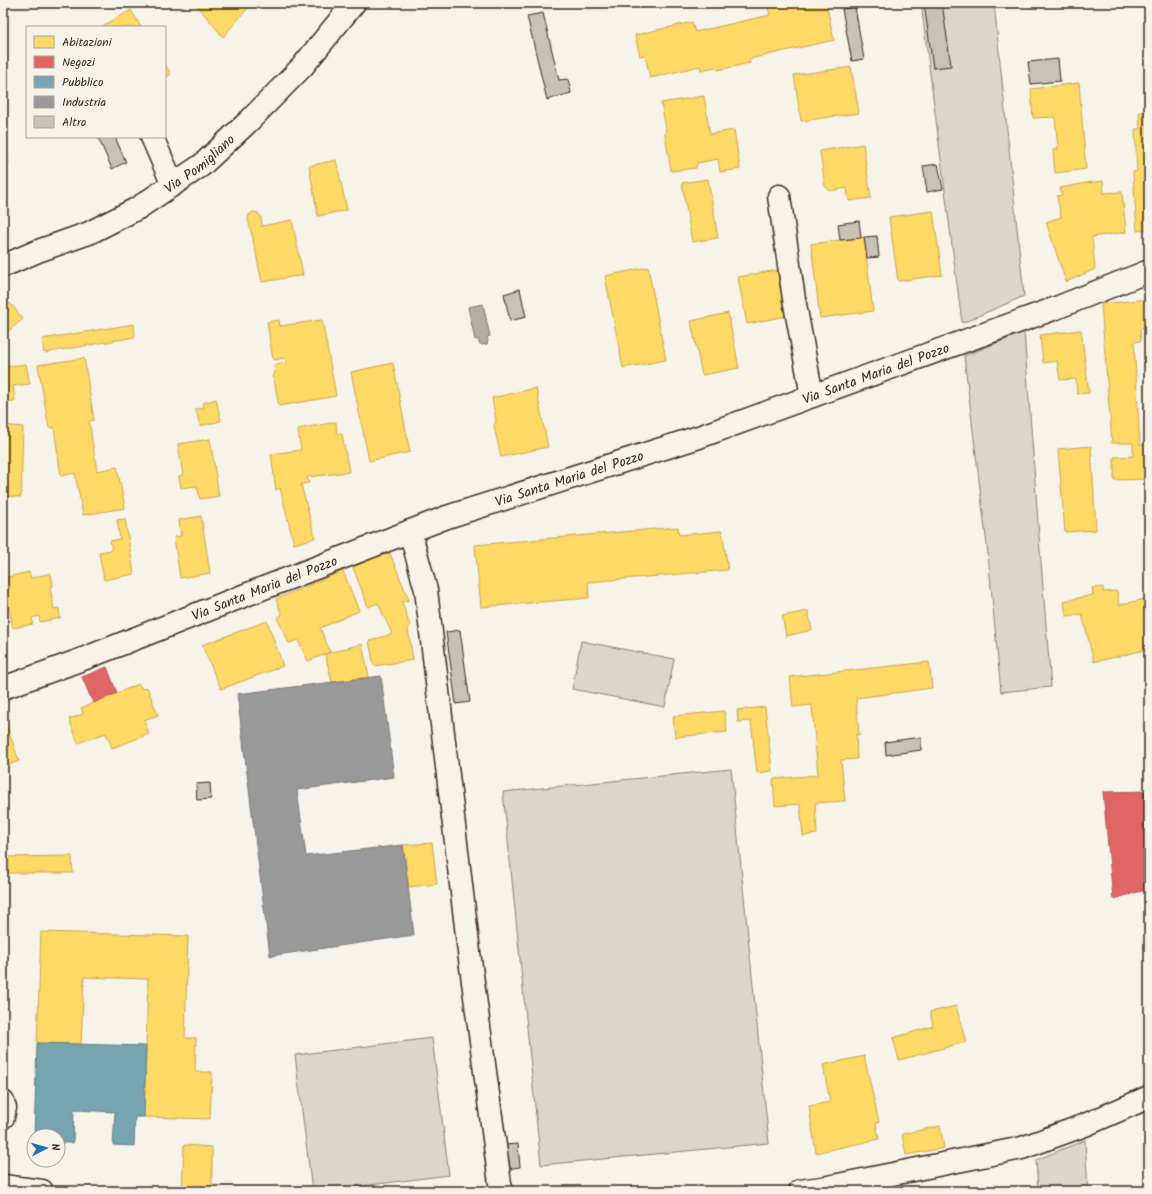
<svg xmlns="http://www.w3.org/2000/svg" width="1152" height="1194" font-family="Kalam,sans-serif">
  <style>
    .green { fill: #dbd6cb; stroke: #8b8074 }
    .water { fill: #b4aca0; stroke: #84786c }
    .homes { fill: #ffd966; stroke: #c4a450 }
    .shops { fill: #e06666; stroke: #ae5450 }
    .public { fill: #76a5af; stroke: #648084 }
    .industry { fill: #999; stroke: #7d7874 }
    .building { fill: #c8c1b6; stroke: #3b2a1e }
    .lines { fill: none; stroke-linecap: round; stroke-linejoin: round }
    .minor-casing { stroke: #3b2a1e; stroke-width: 25 }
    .minor { stroke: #f7f3e8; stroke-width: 22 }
    .labels { text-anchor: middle; stroke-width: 4; stroke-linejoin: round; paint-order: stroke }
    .street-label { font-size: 14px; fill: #3b2a1e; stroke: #f7f3e8 }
  </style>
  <rect width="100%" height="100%" fill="#f7f3e8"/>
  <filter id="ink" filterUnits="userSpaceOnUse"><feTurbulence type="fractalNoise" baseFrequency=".025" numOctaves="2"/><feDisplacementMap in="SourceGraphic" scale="8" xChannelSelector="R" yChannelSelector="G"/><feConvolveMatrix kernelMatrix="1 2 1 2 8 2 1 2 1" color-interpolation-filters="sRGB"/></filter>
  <g filter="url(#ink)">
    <g class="green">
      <path d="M 921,3 L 994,3 L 1024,296 L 962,323 Z"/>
      <path d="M 1024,332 L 1040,550 L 1051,687 L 1001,692 L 988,554 L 964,356 Z"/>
      <path d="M 581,641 L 674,659 L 665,707 L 572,689 Z"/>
      <path d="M 731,769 L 769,1143 L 541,1165 L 503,792 Z"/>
      <path d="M 432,1038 L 449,1175 L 322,1191 L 312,1191 L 295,1055 Z"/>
      <path d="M 1085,1140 L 1088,1191 L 1038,1191 L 1036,1160 Z"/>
    </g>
    <path class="water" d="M 483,304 L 490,336 L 487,337 L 488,341 L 487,344 L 482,345 L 479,343 L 478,339 L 475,340 L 468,307 Z"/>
    <g class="homes">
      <path d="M 195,3 L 252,3 L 223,37 Z"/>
      <path d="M 767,3 L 826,3 L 834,40 L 749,59 L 750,63 L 718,70 L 715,67 L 701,70 L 700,66 L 650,78 L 645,55 L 640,56 L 635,35 L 692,22 L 695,32 L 770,15 Z"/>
      <path d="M 131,10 L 141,27 L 101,27 Z"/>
      <path d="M 165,64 L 171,74 L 165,78 Z"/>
      <path d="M 851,67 L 859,113 L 801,121 L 794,75 Z"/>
      <path d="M 1079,83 L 1086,169 L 1055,173 L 1053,150 L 1058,149 L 1055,117 L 1033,118 L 1031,89 Z"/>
      <path d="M 704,96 L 710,134 L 734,130 L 740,169 L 720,172 L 718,159 L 697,163 L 696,168 L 671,171 L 665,134 L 666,128 L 661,103 Z"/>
      <path d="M 1139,112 L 1149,112 L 1149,229 L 1137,231 L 1133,172 L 1137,171 L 1135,129 L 1140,129 Z"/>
      <path d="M 863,144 L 871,198 L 849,201 L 847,188 L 830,191 L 825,186 L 820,151 Z"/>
      <path d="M 3,151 L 9,162 L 3,165 Z"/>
      <path d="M 336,160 L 347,210 L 318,216 L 309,166 Z"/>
      <path d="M 708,179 L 718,238 L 692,242 L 682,183 Z"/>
      <path d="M 1103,181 L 1104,193 L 1122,192 L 1126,232 L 1092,237 L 1095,269 L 1066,282 L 1046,222 L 1061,217 L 1057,196 L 1062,195 L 1060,188 L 1086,183 Z"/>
      <path d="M 933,211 L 942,275 L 898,281 L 889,217 Z"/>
      <path d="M 253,212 L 258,213 L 261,217 L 262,226 L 292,220 L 303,275 L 262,282 L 253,239 L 248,220 L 249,215 Z"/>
      <path d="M 864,237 L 873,311 L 820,318 L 811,244 Z"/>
      <path d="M 648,267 L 666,360 L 623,368 L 605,276 Z"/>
      <path d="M 777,270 L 786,316 L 747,324 L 738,277 Z"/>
      <path d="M 1148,299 L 1149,308 L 1149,381 L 1145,328 L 1140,329 L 1141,341 L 1134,342 L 1140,445 L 1149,444 L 1149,479 L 1114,480 L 1114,457 L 1133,456 L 1133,443 L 1112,443 L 1101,304 Z"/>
      <path d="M 10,303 L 23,319 L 7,332 L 3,327 L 3,309 Z"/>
      <path d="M 728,313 L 739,368 L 702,375 L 691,321 Z"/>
      <path d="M 279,320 L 280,326 L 322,320 L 336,396 L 279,406 L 273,374 L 275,374 L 274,365 L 286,363 L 285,358 L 273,360 L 267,322 Z"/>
      <path d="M 134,324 L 135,337 L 44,353 L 42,339 Z"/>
      <path d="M 1081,330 L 1089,393 L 1077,394 L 1076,379 L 1060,380 L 1057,361 L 1043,363 L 1040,335 Z"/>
      <path d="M 84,358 L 94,420 L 89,421 L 97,471 L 117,467 L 125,508 L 83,515 L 75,473 L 61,476 L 54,427 L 49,428 L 38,365 Z"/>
      <path d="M 393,363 L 410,452 L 369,461 L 351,372 Z"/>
      <path d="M 26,364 L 30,384 L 13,386 L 15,401 L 3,402 L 3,367 Z"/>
      <path d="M 536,388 L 548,447 L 501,457 L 494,426 L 496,421 L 492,398 Z"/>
      <path d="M 216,399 L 221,421 L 200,426 L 196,409 L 204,408 L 203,403 Z"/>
      <path d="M 336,422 L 337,434 L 342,434 L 349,472 L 307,477 L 309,483 L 301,484 L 315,538 L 294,544 L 280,488 L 276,490 L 271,454 L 301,450 L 298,429 Z"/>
      <path d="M 3,425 L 23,427 L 21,497 L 3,496 Z"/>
      <path d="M 210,439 L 219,496 L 200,499 L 197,486 L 181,488 L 179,476 L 183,475 L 178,444 Z"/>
      <path d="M 1091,446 L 1096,530 L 1065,532 L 1058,449 Z"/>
      <path d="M 201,516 L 210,573 L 180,578 L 174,537 L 181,536 L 179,520 Z"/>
      <path d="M 125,519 L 134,574 L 104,580 L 99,552 L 112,550 L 110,541 L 120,539 L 117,520 Z"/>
      <path d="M 678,527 L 679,535 L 722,531 L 728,570 L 588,582 L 589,598 L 481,607 L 475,545 Z"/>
      <path d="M 389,551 L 409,600 L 402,602 L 410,626 L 408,629 L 413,660 L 374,666 L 369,641 L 392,634 L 378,603 L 368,607 L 353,567 Z"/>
      <path d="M 343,571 L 359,611 L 320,628 L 330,652 L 308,661 L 298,640 L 289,643 L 277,618 L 282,615 L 276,599 Z"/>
      <path d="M 29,572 L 31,578 L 51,573 L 53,586 L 50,587 L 54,609 L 59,608 L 60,618 L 40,622 L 39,616 L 32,618 L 33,624 L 13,628 L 5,589 L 10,589 L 7,577 Z"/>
      <path d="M 1103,587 L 1103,592 L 1117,591 L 1119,605 L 1149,598 L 1149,649 L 1094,662 L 1082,614 L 1066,616 L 1064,601 L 1093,595 L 1092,588 Z"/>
      <path d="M 808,611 L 812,630 L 786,636 L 782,616 Z"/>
      <path d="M 267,621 L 283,666 L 221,689 L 202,645 Z"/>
      <path d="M 362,644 L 369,677 L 332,682 L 325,654 Z"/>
      <path d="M 929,662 L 932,688 L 856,698 L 859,735 L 856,734 L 857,759 L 841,760 L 845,801 L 815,803 L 817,834 L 803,836 L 800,804 L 775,806 L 773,779 L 818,775 L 812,705 L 793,707 L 790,677 Z"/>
      <path d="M 139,684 L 142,689 L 147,687 L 158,715 L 144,720 L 149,734 L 112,748 L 106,733 L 78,743 L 69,719 L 83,714 L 81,708 Z"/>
      <path d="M 765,707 L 772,771 L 757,773 L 751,721 L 738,722 L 737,710 Z"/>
      <path d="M 724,711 L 727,732 L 675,737 L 673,716 Z"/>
      <path d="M 3,715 L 19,761 L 3,767 Z"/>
      <path d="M 432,843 L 437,884 L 409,887 L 403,845 Z"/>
      <path d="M 72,856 L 73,873 L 3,873 L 3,857 Z"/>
      <path d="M 41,932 L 188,936 L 185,1038 L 196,1038 L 195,1072 L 212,1072 L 210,1119 L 144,1117 L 148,979 L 84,977 L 81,1044 L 37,1043 Z"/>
      <path d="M 956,1006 L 966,1042 L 899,1060 L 893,1038 L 933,1026 L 930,1012 Z"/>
      <path d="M 864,1056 L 879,1122 L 876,1123 L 879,1139 L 816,1153 L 809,1106 L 830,1102 L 823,1065 Z"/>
      <path d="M 940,1126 L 944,1148 L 906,1155 L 902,1134 Z"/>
      <path d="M 184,1145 L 212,1147 L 212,1191 L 182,1191 Z"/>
    </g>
    <g class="shops">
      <path d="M 107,667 L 117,693 L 93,703 L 82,677 Z"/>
      <path d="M 1149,791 L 1149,889 L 1113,899 L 1103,792 Z"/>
    </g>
    <path class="public" d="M 37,1043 L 146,1046 L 144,1117 L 135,1117 L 134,1146 L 113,1145 L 115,1112 L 74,1110 L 73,1143 L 58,1143 L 58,1136 L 34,1136 Z"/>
    <path class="industry" d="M 381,676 L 394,777 L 297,790 L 306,856 L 403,845 L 414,935 L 270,956 L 237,694 Z"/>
    <g class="building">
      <path d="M 924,3 L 942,3 L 951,66 L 933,68 Z"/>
      <path d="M 855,7 L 864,59 L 852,61 L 842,9 Z"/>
      <path d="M 543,13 L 559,80 L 568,79 L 571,93 L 547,100 L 527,16 Z"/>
      <path d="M 1058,59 L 1060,81 L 1031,84 L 1028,62 Z"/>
      <path d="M 98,137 L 115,137 L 126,162 L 112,169 Z"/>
      <path d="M 938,164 L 943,189 L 927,192 L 923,166 Z"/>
      <path d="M 859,221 L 861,238 L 840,240 L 838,224 Z"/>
      <path d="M 877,236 L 879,257 L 867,258 L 864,237 Z"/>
      <path d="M 520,289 L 526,317 L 510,321 L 504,294 Z"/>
      <path d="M 460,630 L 470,702 L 456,704 L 446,632 Z"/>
      <path d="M 921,737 L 921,750 L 886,755 L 885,742 Z"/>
      <path d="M 210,783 L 211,799 L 197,800 L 196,784 Z"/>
      <path d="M 518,1144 L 520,1167 L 507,1169 L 504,1145 Z"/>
      <path d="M 474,1186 L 474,1191 L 456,1191 L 456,1188 Z"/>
    </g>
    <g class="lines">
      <g class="minor-casing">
        <g id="minor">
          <path d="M 152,137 L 173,185"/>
          <path d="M 779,196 L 794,299 L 812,396"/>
          <path id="s1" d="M 3,266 L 38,251 L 89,233 L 138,208 L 202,165 L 249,121 L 302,67 L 354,3"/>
          <path d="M 410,531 L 426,590 L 469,952 L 501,1191"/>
          <path id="s2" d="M 3,688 L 83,659 L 261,589 L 447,517 L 699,437 L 1056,308 L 1149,271"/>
          <path d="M 3,1102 L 5,1108 L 3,1117"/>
          <path d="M 3,1186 L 42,1191"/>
          <path d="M 800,1191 L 828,1187 L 1022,1148 L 1085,1125 L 1149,1097"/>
        </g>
      </g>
      <use href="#minor" class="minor"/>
    </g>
  </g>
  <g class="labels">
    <g class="street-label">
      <text dy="5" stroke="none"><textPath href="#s1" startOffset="223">Via Pomigliano</textPath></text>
      <text dy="5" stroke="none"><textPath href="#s2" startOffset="928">Via Santa Maria del Pozzo</textPath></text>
      <text dy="5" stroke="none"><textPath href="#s2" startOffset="604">Via Santa Maria del Pozzo</textPath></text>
      <text dy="5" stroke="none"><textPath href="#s2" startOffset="280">Via Santa Maria del Pozzo</textPath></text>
    </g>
  </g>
  <rect width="1152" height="1194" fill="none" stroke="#f7f3e8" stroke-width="16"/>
  <rect x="8" y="8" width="1136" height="1178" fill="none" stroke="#3b2a1e" stroke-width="1.5" filter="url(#ink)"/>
  <rect x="26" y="26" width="140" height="112" fill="#f7f3e8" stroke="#aca397"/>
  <rect x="34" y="36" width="20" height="12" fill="#ffd966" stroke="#aca397"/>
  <text x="62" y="46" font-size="12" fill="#3b2a1e">Abitazioni</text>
  <rect x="34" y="56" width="20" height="12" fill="#e06666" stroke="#aca397"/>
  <text x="62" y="66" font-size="12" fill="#3b2a1e">Negozi</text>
  <rect x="34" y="76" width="20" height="12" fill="#76a5af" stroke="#aca397"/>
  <text x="62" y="86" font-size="12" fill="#3b2a1e">Pubblico</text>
  <rect x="34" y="96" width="20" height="12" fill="#999999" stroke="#aca397"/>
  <text x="62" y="106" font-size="12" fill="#3b2a1e">Industria</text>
  <rect x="34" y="116" width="20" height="12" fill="#c8c1b6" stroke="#aca397"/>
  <text x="62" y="126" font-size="12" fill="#3b2a1e">Altro</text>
  <g transform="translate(46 1148) rotate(84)"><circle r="19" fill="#f7f3e8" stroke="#aca397"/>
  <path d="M0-3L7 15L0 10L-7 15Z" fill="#1f6fb2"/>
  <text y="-6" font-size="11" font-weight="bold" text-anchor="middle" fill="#3b2a1e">N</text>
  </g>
</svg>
